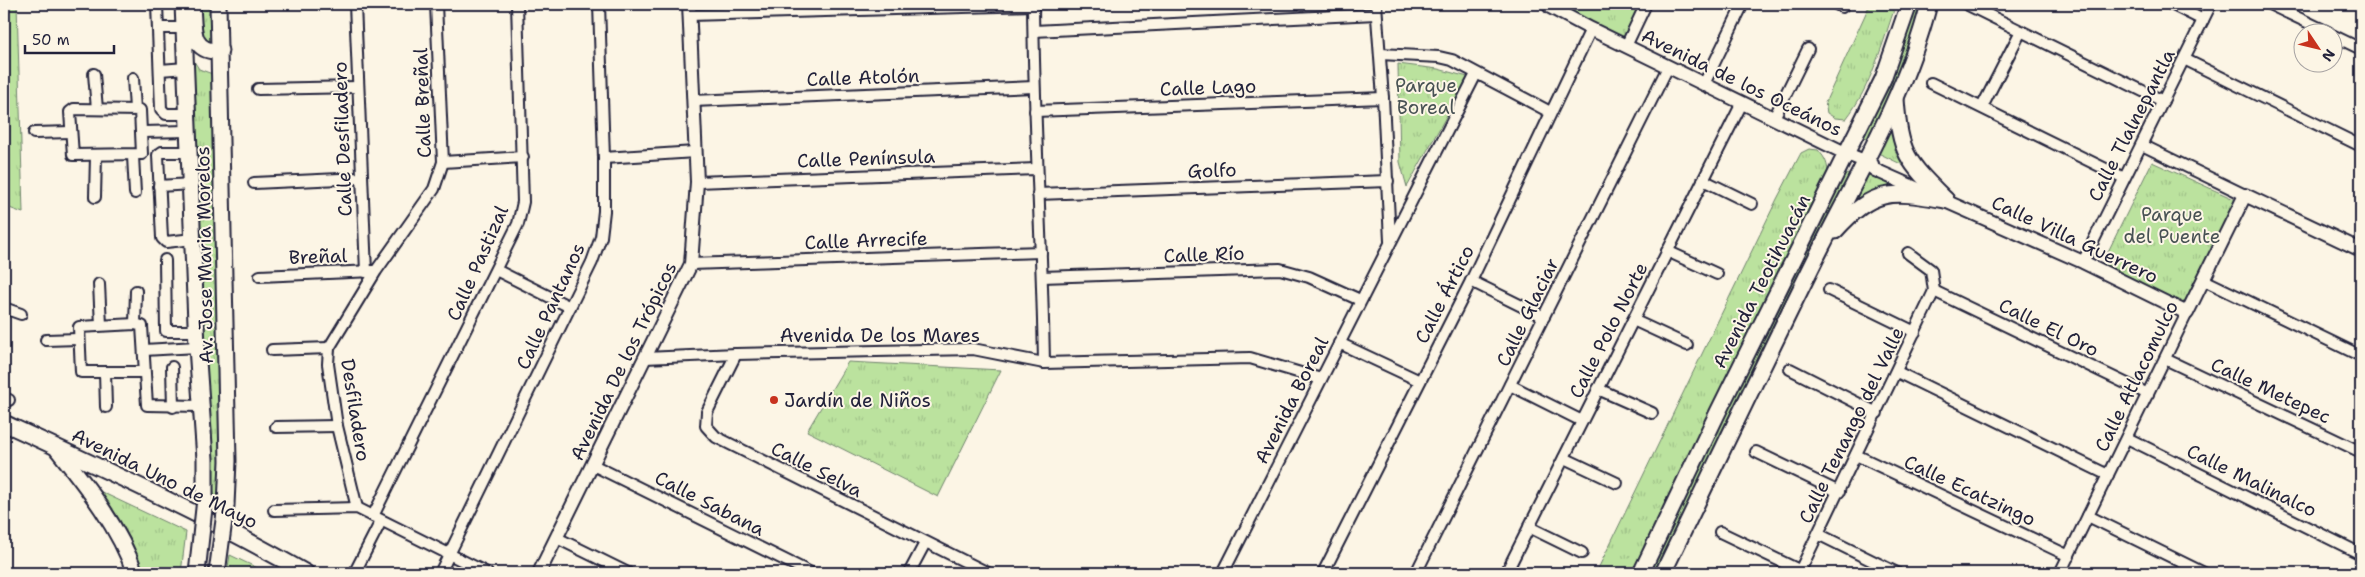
<svg xmlns="http://www.w3.org/2000/svg" width="2365" height="577" font-family="'Shantell Sans',sans-serif">
  <style>
    .park { fill: url(#park-tufts); stroke: #6e826c }
    .lines { fill: none; stroke-linecap: round; stroke-linejoin: round }
    .minor-casing { stroke: #22223b; stroke-width: 14 }
    .tertiary-casing { stroke: #22223b; stroke-width: 16 }
    .secondary-casing { stroke: #22223b; stroke-width: 19 }
    .minor { stroke: #fcf5e5; stroke-width: 10 }
    .tertiary { stroke: #fcf5e5; stroke-width: 12 }
    .secondary { stroke: #fcf5e5; stroke-width: 15 }
    .secondary-bridge-casing { stroke: #22223b; stroke-width: 19; stroke-linecap: butt }
    .secondary-bridge { stroke: #fcf5e5; stroke-width: 15 }
    .poi-dot { fill: #c8321e; stroke: #fcf5e5; stroke-width: 2 }
    .labels { text-anchor: middle; stroke-width: 4; stroke-linejoin: round; paint-order: stroke }
    .street-label { font-size: 19px; fill: #22223b; stroke: #fcf5e5 }
    .park-label { font-size: 19px; fill: #485254; stroke: #fcf5e5 }
    .poi-label { font-size: 19px; fill: #22223b; stroke: #fcf5e5; text-anchor: start }
  </style>
  <defs>
    <pattern id="park-tufts" width="24" height="20" patternUnits="userSpaceOnUse" patternTransform="scale(1.25)"><rect width="24" height="20" fill="#bbe29e"/><path d="M3 7l-1-3M5 7V3M7 7l1-3M15 17l-1-3M17 17v-4M19 17l1-3" fill="none" stroke="#a0c289"/></pattern>
  </defs>
  <rect width="100%" height="100%" fill="#fcf5e5"/>
  <filter id="ink" filterUnits="userSpaceOnUse"><feTurbulence type="fractalNoise" baseFrequency=".02" numOctaves="2"/><feDisplacementMap in="SourceGraphic" scale="10" xChannelSelector="R" yChannelSelector="G"/><feConvolveMatrix kernelMatrix="1 2 1 2 8 2 1 2 1" color-interpolation-filters="sRGB"/></filter>
  <g filter="url(#ink)">
    <g class="park">
      <path d="M 4,4 L 17,4 L 23,213 L 4,206 Z"/>
      <path d="M 196,4 L 215,4 L 215,11 L 209,12 L 211,45 L 202,43 Z"/>
      <path d="M 1540,4 L 1644,4 L 1624,46 Z"/>
      <path d="M 1870,4 L 1896,4 C 1883,42 1871,87 1846,119 L 1835,118 L 1827,113 L 1825,103 Z"/>
      <path d="M 1912,4 L 1925,4 L 1916,40 L 1869,141 L 1860,135 Z"/>
      <path d="M 188,52 L 199,69 L 215,75 L 224,438 L 218,512 L 216,509 L 209,453 Z"/>
      <path d="M 1398,64 L 1438,69 L 1468,77 L 1407,187 L 1400,162 Z"/>
      <path d="M 1892,122 L 1896,147 L 1905,166 L 1876,152 Z"/>
      <path d="M 1809,149 L 1818,150 C 1826,159 1828,164 1828,176 L 1636,573 L 1596,573 L 1777,199 L 1801,153 Z"/>
      <path d="M 2152,162 L 2236,200 L 2183,304 L 2101,266 Z"/>
      <path d="M 1868,169 L 1894,185 L 1846,207 Z"/>
      <path d="M 1850,174 L 1852,176 L 1661,573 L 1642,573 L 1843,175 Z"/>
      <path d="M 848,362 L 1001,370 L 938,497 L 807,431 Z"/>
      <path d="M 93,488 L 186,532 L 181,573 L 138,573 Z"/>
      <path d="M 230,555 L 268,573 L 227,573 Z"/>
    </g>
    <g class="lines">
      <g class="minor-casing">
        <g id="minor">
          <path d="M 157,4 L 161,109 L 166,114 L 188,114"/>
          <path d="M 355,4 L 366,272"/>
          <path d="M 1033,4 C 1034,124 1042,243 1044,363"/>
          <path d="M 1376,4 L 1383,98 L 1390,241"/>
          <path d="M 1836,4 L 1842,7"/>
          <path d="M 1966,4 L 2163,101"/>
          <path d="M 2171,4 L 2203,20"/>
          <path d="M 2269,4 L 2328,32"/>
          <path d="M 689,15 L 1033,5"/>
          <path d="M 158,28 L 184,28"/>
          <path d="M 1034,31 L 1376,14"/>
          <path d="M 2332,35 L 2361,49"/>
          <path d="M 1626,46 L 1646,4"/>
          <path d="M 1380,54 L 1439,57 L 1452,60 L 1550,112"/>
          <path d="M 2184,59 L 2361,146"/>
          <path d="M 160,70 L 186,68"/>
          <path d="M 94,74 L 97,109"/>
          <path d="M 133,78 L 135,109"/>
          <path d="M 1931,83 L 2124,178"/>
          <path d="M 1704,84 L 1743,4"/>
          <path d="M 258,89 L 358,87"/>
          <path d="M 693,101 L 1034,87"/>
          <path d="M 1982,107 L 2021,31"/>
          <path d="M 74,109 L 140,110 L 142,154 L 73,155 L 70,112 Z"/>
          <path d="M 1035,111 L 1383,98"/>
          <path d="M 1774,118 L 1808,49"/>
          <path d="M 142,132 L 188,131"/>
          <path d="M 34,133 L 71,132"/>
          <path d="M 2142,145 L 2245,195"/>
          <path d="M 189,152 L 162,152 L 158,155 L 162,238 L 166,242 L 193,239"/>
          <path d="M 133,156 L 135,193"/>
          <path d="M 604,158 L 695,152"/>
          <path d="M 443,162 L 523,157"/>
          <path d="M 1703,180 L 1752,204"/>
          <path d="M 697,182 L 1036,169"/>
          <path d="M 254,183 L 361,178"/>
          <path d="M 159,186 L 191,184"/>
          <path d="M 1038,194 L 1388,181"/>
          <path d="M 95,197 L 96,156"/>
          <path d="M 1667,251 L 1717,274"/>
          <path d="M 1908,253 L 1931,270 L 1934,291"/>
          <path d="M 165,260 L 166,331 L 197,331"/>
          <path d="M 2083,262 L 2211,4"/>
          <path d="M 691,264 L 1041,252"/>
          <path d="M 496,270 L 570,307"/>
          <path d="M 260,276 L 373,271"/>
          <path d="M 1042,277 L 1280,269 L 1309,277 L 1360,300"/>
          <path d="M 2204,280 L 2361,356"/>
          <path d="M 1471,281 L 1544,317"/>
          <path d="M 99,284 L 101,325"/>
          <path d="M 1829,290 L 1915,332"/>
          <path d="M 1934,291 L 2148,394"/>
          <path d="M 4,308 L 21,314"/>
          <path d="M 1633,320 L 1687,345"/>
          <path d="M 135,324 L 136,291"/>
          <path d="M 46,340 L 78,339"/>
          <path d="M 1339,343 L 1420,381"/>
          <path d="M 144,350 L 197,347"/>
          <path d="M 272,350 L 329,348"/>
          <path d="M 736,354 L 707,412 L 706,426 L 716,437 L 988,573"/>
          <path d="M 645,358 L 736,354 L 973,349 L 1044,363 L 1250,358 L 1321,379"/>
          <path d="M 2165,359 L 2361,452"/>
          <path d="M 172,367 L 173,407"/>
          <path d="M 1790,369 L 1877,413"/>
          <path d="M 105,372 L 106,407"/>
          <path d="M 143,372 L 81,372 L 79,327 L 135,324 L 142,326 L 147,405 L 200,406"/>
          <path d="M 1897,372 L 2108,475"/>
          <path d="M 1510,385 L 1582,421"/>
          <path d="M 1598,389 L 1652,413"/>
          <path d="M 4,398 L 9,400"/>
          <path d="M 276,427 L 337,426"/>
          <path d="M 2127,438 L 2361,554"/>
          <path d="M 1756,452 L 1839,492"/>
          <path d="M 1856,455 L 2069,556"/>
          <path d="M 1564,458 L 1617,483"/>
          <path d="M 593,465 L 811,573"/>
          <path d="M 357,508 L 337,426 L 328,364 L 329,348 L 376,271 L 434,189 L 443,162 L 436,4"/>
          <path d="M 274,510 L 357,508 L 487,573"/>
          <path d="M 373,516 L 518,224 L 523,202 L 517,4"/>
          <path d="M 2088,516 L 2204,573"/>
          <path d="M 1529,527 L 1582,553"/>
          <path d="M 1720,532 L 1801,571"/>
          <path d="M 1818,534 L 1897,573"/>
          <path d="M 557,538 L 628,573"/>
          <path d="M 356,570 L 381,521"/>
          <path d="M 440,573 L 592,262 L 601,237 L 604,211 L 604,158 L 599,4"/>
          <path d="M 909,573 L 925,543"/>
          <path d="M 1223,573 L 1476,74"/>
          <path d="M 1323,573 L 1471,281 L 1591,29"/>
          <path d="M 1416,573 L 1668,67"/>
          <path d="M 1506,573 L 1742,103"/>
          <path d="M 1799,573 L 1934,291"/>
          <path d="M 2060,573 L 2187,313"/>
        </g>
      </g>
      <g class="tertiary-casing">
        <g id="tertiary">
          <path d="M 1548,4 L 1550,7 L 1591,29 L 1847,154 L 1872,164"/>
          <path d="M 1866,163 L 1875,170 L 2083,262 L 2187,313 L 2245,195 L 2361,250"/>
          <path d="M 539,573 L 691,264 L 697,182 L 689,4"/>
        </g>
      </g>
      <g class="secondary-casing">
        <g id="secondary">
          <path d="M 183,4 L 197,347 L 205,459 L 205,499"/>
          <path d="M 192,4 C 194,26 189,53 220,51"/>
          <path d="M 218,4 L 228,461 L 226,505"/>
          <path d="M 1896,99 C 1900,155 1907,161 1946,200"/>
          <path d="M 1835,231 C 1875,187 1891,191 1946,200"/>
          <path d="M 4,423 C 106,470 209,517 306,573"/>
          <path d="M 58,450 C 88,488 119,527 135,573"/>
          <path d="M 1641,573 L 1718,412 L 1883,79 L 1909,4"/>
          <path d="M 1663,573 C 1716,464 1768,354 1822,246 C 1862,167 1907,90 1929,4"/>
        </g>
      </g>
      <use href="#minor" class="minor"/>
      <use href="#tertiary" class="tertiary"/>
      <use href="#secondary" class="secondary"/>
      <g class="secondary-bridge-casing">
        <g id="secondary-bridge">
          <path d="M 197,573 L 205,499"/>
          <path d="M 217,573 L 226,505"/>
        </g>
      </g>
      <use href="#secondary-bridge" class="secondary-bridge"/>
    </g>
  </g>
  <circle class="poi-dot" cx="774" cy="400" r="5"/>
  <g class="labels">
    <g class="street-label">
      <text transform="translate(863 77) rotate(-2)" y="7">Calle Atolón</text>
      <text transform="translate(1742 82) rotate(26)" y="7">Avenida de los Oceános</text>
      <text transform="translate(1208 87) rotate(-2)" y="7">Calle Lago</text>
      <text transform="translate(422 103) rotate(-92)" y="7">Calle Breñal</text>
      <text transform="translate(2131 125) rotate(-63)" y="7">Calle Tlalnepantla</text>
      <text transform="translate(342 139) rotate(-92)" y="7">Calle Desfiladero</text>
      <text transform="translate(866 158) rotate(-2)" y="7">Calle Península</text>
      <text transform="translate(1212 170) rotate(-2)" y="7">Golfo</text>
      <text transform="translate(2075 239) rotate(25)" y="7">Calle Villa Guerrero</text>
      <text transform="translate(866 240) rotate(-2)" y="7">Calle Arrecife</text>
      <text transform="translate(1204 254) rotate(-2)" y="7">Calle Río</text>
      <text transform="translate(204 255) rotate(-91)" y="7">Av. Jose Maria Morelos</text>
      <text transform="translate(318 256) rotate(-2)" y="7">Breñal</text>
      <text transform="translate(477 263) rotate(-66)" y="7">Calle Pastizal</text>
      <text transform="translate(1761 281) rotate(-63)" y="7">Avenida Teotihuacán</text>
      <text transform="translate(1444 294) rotate(-63)" y="7">Calle Ártico</text>
      <text transform="translate(550 306) rotate(-65)" y="7">Calle Pantanos</text>
      <text transform="translate(1527 312) rotate(-64)" y="7">Calle Glaciar</text>
      <text transform="translate(2049 327) rotate(26)" y="7">Calle El Oro</text>
      <text transform="translate(1608 330) rotate(-63)" y="7">Calle Polo Norte</text>
      <text x="880" y="342">Avenida De los Mares</text>
      <text transform="translate(623 361) rotate(-64)" y="7">Avenida De los Trópicos</text>
      <text transform="translate(2136 376) rotate(-64)" y="7">Calle Atlacomulco</text>
      <text transform="translate(2271 390) rotate(25)" y="7">Calle Metepec</text>
      <text transform="translate(1291 400) rotate(-63)" y="7">Avenida Boreal</text>
      <text transform="translate(356 410) rotate(81)" y="7">Desfiladero</text>
      <text transform="translate(1851 425) rotate(-64)" y="7">Calle Tenango del Valle</text>
      <text transform="translate(817 469) rotate(27)" y="7">Calle Selva</text>
      <text transform="translate(165 478) rotate(26)" y="7">Avenida Uno de Mayo</text>
      <text transform="translate(2252 480) rotate(26)" y="7">Calle Malinalco</text>
      <text transform="translate(1970 490) rotate(25)" y="7">Calle Ecatzingo</text>
      <text transform="translate(710 503) rotate(27)" y="7">Calle Sabana</text>
    </g>
    <g class="park-label">
      <text x="1426" y="92">Parque<tspan x="1426" dy="22">Boreal</tspan></text>
      <text x="2172" y="221">Parque<tspan x="2172" dy="22">del Puente</tspan></text>
    </g>
    <g class="poi-label">
      <text x="784" y="407">Jardín de Niños</text>
    </g>
  </g>
  <rect width="2365" height="577" fill="none" stroke="#fcf5e5" stroke-width="20"/>
  <rect x="10" y="10" width="2345" height="557" fill="none" stroke="#22223b" stroke-width="2" filter="url(#ink)"/>
  <g transform="translate(2318 48) rotate(125)"><circle r="24" fill="#fcf5e5" stroke="#a5a1a1"/>
  <path d="M0-4L9 19L0 12L-9 19Z" fill="#c8321e"/>
  <text y="-8" font-size="14" font-weight="bold" text-anchor="middle" fill="#22223b">N</text>
  </g>
  <path d="M25 45v8h89v-8" fill="none" stroke="#22223b" stroke-width="2.5"/>
  <text x="32" y="45" font-size="15" fill="#22223b" stroke="#fcf5e5" stroke-width="4" paint-order="stroke">50 m</text>
</svg>
